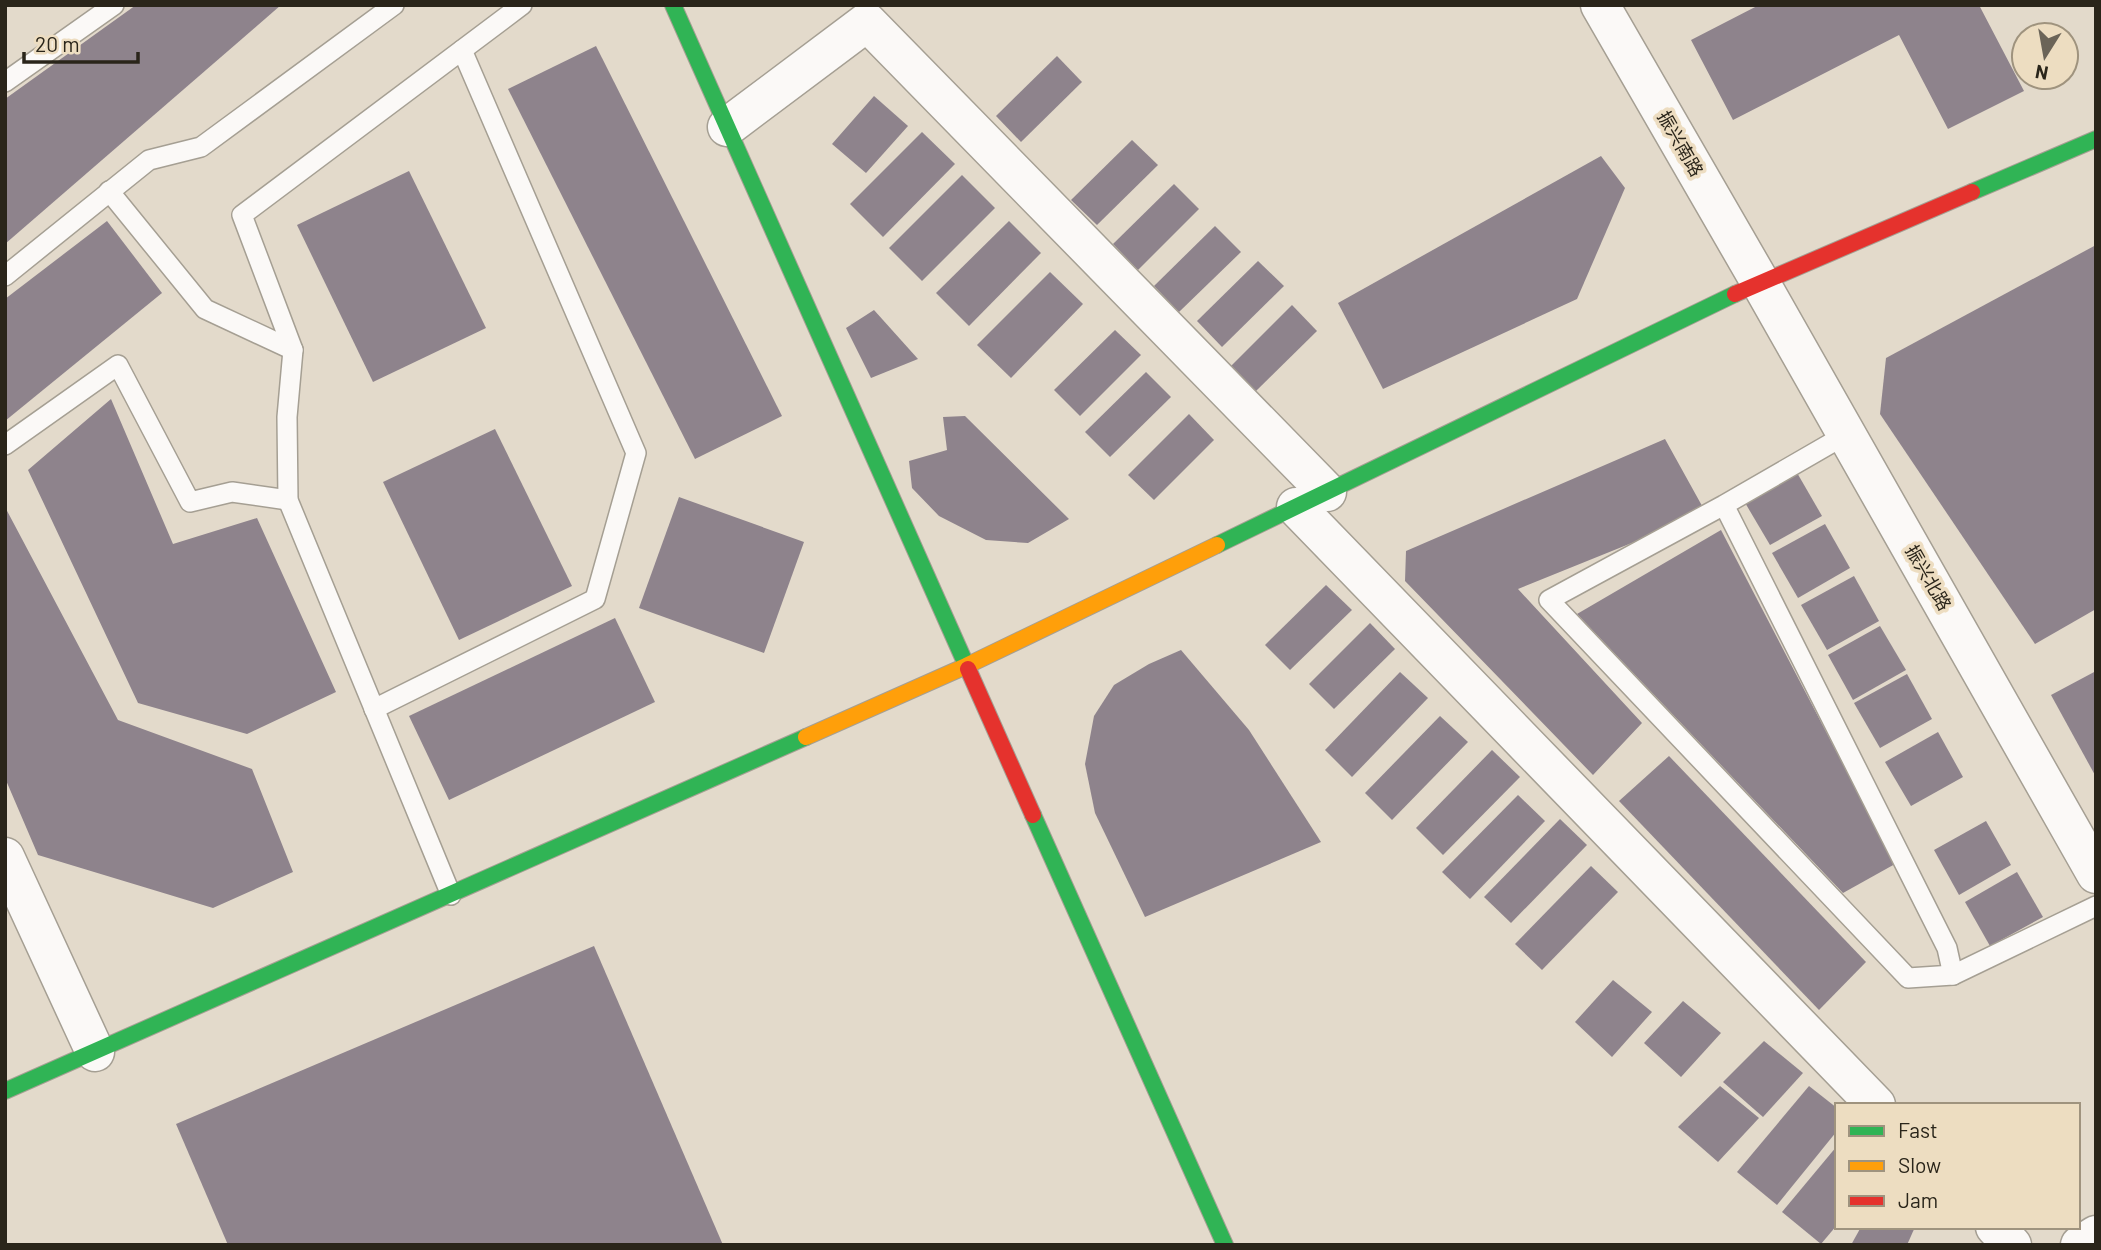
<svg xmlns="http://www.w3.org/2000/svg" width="2101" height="1250" font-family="Barlow,'Noto Sans SC',sans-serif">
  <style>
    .building { fill: #8e838c }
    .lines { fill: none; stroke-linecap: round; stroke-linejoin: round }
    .lane-casing { stroke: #a59f93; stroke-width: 22 }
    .street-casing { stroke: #a59f93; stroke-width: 41 }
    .fast-casing { stroke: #a59f93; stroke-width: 18 }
    .slow-casing { stroke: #a59f93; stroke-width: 18 }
    .jam-casing { stroke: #a59f93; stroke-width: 18 }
    .lane { stroke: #fbf9f7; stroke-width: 19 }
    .street { stroke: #fbf9f7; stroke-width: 38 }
    .fast { stroke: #30b455; stroke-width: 16 }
    .slow { stroke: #ff9f0a; stroke-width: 16 }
    .jam { stroke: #e5322d; stroke-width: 16 }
    .labels { text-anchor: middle; stroke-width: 7; stroke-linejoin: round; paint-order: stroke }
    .street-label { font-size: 18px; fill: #2a251a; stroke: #edddc1 }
  </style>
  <rect width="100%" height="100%" fill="#e3dacb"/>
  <g class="building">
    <path d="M 136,5 L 281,5 L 5,244 L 5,99 Z"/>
    <path d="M 1759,5 L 1979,5 L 2024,91 L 1948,129 L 1899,35 L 1733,120 L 1691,40 Z"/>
    <path d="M 596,46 L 782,416 L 695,459 L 508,89 Z"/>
    <path d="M 1057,56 L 1082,82 L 1021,142 L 996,116 Z"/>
    <path d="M 874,96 L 908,126 L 866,173 L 832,144 Z"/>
    <path d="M 922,132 L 955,164 L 883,237 L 850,204 Z"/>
    <path d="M 1132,140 L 1158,165 L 1097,225 L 1071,200 Z"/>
    <path d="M 1601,156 L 1625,188 L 1577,299 L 1383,389 L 1338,303 Z"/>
    <path d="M 409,171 L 486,328 L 373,382 L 297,225 Z"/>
    <path d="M 962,175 L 995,208 L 922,281 L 889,248 Z"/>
    <path d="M 1174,184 L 1199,209 L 1138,270 L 1113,244 Z"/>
    <path d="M 107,221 L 162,293 L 5,421 L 5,299 Z"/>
    <path d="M 1009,221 L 1041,253 L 969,326 L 936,293 Z"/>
    <path d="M 1215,226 L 1241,252 L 1179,312 L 1154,286 Z"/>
    <path d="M 2096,245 L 2096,609 L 2035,644 L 1880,414 L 1886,358 Z"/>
    <path d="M 1258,261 L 1284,286 L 1222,347 L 1197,321 Z"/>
    <path d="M 1050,272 L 1083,304 L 1011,378 L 977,345 Z"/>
    <path d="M 1292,305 L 1317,331 L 1256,391 L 1231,366 Z"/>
    <path d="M 874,310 L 918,359 L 871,378 L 846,328 Z"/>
    <path d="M 1115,330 L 1141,355 L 1080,416 L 1054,390 Z"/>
    <path d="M 1146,372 L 1171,397 L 1110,457 L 1085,432 Z"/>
    <path d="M 111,399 L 173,544 L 257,518 L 336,692 L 247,734 L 138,703 L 28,470 Z"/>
    <path d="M 1189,414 L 1214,440 L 1154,500 L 1128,475 Z"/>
    <path d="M 965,416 L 1069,519 L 1028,543 L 986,540 L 939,516 L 912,488 L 909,461 L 947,450 L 943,417 Z"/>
    <path d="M 495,429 L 572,586 L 459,640 L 383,482 Z"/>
    <path d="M 1665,439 L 1706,513 L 1518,589 L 1642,723 L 1593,775 L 1405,581 L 1406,551 Z"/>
    <path d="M 1796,471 L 1822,516 L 1770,545 L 1744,501 Z"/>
    <path d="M 679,497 L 804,542 L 764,653 L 639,608 Z"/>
    <path d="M 5,507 L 118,720 L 252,769 L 293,872 L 213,908 L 38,855 L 5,778 Z"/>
    <path d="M 1825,524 L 1850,568 L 1798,598 L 1772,553 Z"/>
    <path d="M 1721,530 L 1895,864 L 1843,893 L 1577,614 Z"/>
    <path d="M 1854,576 L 1879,621 L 1827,650 L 1801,605 Z"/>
    <path d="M 1326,585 L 1352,610 L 1290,670 L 1265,645 Z"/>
    <path d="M 615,618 L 655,702 L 449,800 L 409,716 Z"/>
    <path d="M 1370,623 L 1395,649 L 1334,709 L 1309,684 Z"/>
    <path d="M 1880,626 L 1906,670 L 1853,700 L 1828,655 Z"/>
    <path d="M 1181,650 L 1249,730 L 1321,842 L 1145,917 L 1095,813 L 1085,764 L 1094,716 L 1114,685 L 1149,664 Z"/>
    <path d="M 2096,671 L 2096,777 L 2051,695 Z"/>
    <path d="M 1400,672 L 1428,698 L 1352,777 L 1325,750 Z"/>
    <path d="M 1907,674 L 1932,719 L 1880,748 L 1854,703 Z"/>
    <path d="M 1440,716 L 1468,742 L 1392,820 L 1365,793 Z"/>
    <path d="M 1938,732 L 1963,777 L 1911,806 L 1885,762 Z"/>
    <path d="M 1492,750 L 1520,777 L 1443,855 L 1416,828 Z"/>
    <path d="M 1669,756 L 1866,962 L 1819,1010 L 1619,801 Z"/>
    <path d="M 1518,795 L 1545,821 L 1470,899 L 1442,872 Z"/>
    <path d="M 1560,819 L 1587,845 L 1511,923 L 1484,897 Z"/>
    <path d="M 1986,821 L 2011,865 L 1959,895 L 1934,850 Z"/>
    <path d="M 1591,866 L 1618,892 L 1542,970 L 1515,944 Z"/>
    <path d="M 2017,872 L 2043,917 L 1990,946 L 1965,902 Z"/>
    <path d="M 594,946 L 723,1245 L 228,1245 L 176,1124 Z"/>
    <path d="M 1613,980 L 1652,1012 L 1612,1057 L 1575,1022 Z"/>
    <path d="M 1683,1001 L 1721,1033 L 1681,1077 L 1644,1043 Z"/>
    <path d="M 1764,1041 L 1803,1073 L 1763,1117 L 1723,1082 Z"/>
    <path d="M 1720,1086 L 1759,1118 L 1718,1162 L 1678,1127 Z"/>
    <path d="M 1809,1086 L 1837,1108 L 1837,1131 L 1777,1205 L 1737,1172 Z"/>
    <path d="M 1837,1146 L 1837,1225 L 1821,1244 L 1782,1212 Z"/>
    <path d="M 1861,1227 L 1915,1227 L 1907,1245 L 1851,1245 Z"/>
  </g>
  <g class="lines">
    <g class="lane-casing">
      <g id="lane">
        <path d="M 5,82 L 114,5"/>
        <path d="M 109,191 L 205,309 L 293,350"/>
        <path d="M 5,276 L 149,160 L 201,147 L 394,5"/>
        <path d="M 5,445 L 118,365 L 190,502 L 232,492 L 288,500"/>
        <path d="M 1724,505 L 1549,600 L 1908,978 L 1953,975 L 1947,948 L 1724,505 L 1847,434"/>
        <path d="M 374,709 L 595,599 L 636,453 L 462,50"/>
        <path d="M 451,895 L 288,500 L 287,417 L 293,350 L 242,215 L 522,5"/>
        <path d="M 1953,975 L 2096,906"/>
      </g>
    </g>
    <g class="street-casing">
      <g id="street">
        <path d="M 1600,5 L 1760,282 L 2096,874"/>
        <path d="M 727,127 L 867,22 L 1327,492"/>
        <path d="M 1296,507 L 1876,1105"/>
        <path d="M 5,857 L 95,1052"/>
        <path d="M 1995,1227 L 2012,1245"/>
        <path d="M 2080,1245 L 2096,1235"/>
      </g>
    </g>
    <g class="fast-casing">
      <g id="fast">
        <path d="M 673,5 L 968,669"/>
        <path d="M 1972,192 L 2096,139"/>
        <path d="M 1217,545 L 1735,294"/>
        <path d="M 1033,815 L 1225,1245"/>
        <path d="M 5,1091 L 806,737"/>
      </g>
    </g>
    <g class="slow-casing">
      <path id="slow" d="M 806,737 L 966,666 L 1217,545"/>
    </g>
    <g class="jam-casing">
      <g id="jam">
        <path d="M 1735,294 L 1972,192"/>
        <path d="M 968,669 L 1033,815"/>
      </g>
    </g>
    <use href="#lane" class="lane"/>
    <use href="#street" class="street"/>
    <use href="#fast" class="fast"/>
    <use href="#slow" class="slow"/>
    <use href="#jam" class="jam"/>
  </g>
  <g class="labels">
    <g class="street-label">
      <text transform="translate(1680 144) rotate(60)" y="6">振兴南路</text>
      <text transform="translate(1928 578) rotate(60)" y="6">振兴北路</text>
    </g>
  </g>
  <rect width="2101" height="1250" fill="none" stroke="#2a251a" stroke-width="14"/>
  <rect x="1835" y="1103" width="245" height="126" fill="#edddc1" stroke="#9f937e" stroke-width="2"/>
  <rect x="1849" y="1126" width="35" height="10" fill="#30b455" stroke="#9f937e" stroke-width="2"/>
  <text x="1898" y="1138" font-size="21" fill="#2a251a">Fast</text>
  <rect x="1849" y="1161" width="35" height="10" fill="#ff9f0a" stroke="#9f937e" stroke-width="2"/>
  <text x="1898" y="1173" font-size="21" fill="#2a251a">Slow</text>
  <rect x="1849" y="1196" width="35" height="10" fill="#e5322d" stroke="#9f937e" stroke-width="2"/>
  <text x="1898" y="1208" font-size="21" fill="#2a251a">Jam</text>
  <g transform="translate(2045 56) rotate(191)"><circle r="33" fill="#edddc1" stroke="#9f937e" stroke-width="2"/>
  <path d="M0-5L12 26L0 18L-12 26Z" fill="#6b6458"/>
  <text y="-10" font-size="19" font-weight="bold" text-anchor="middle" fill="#2a251a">N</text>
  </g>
  <path d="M24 52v10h114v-10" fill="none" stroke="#2a251a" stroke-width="3.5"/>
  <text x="35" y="52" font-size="21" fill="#2a251a" stroke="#edddc1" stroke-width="5" paint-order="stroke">20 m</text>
</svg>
